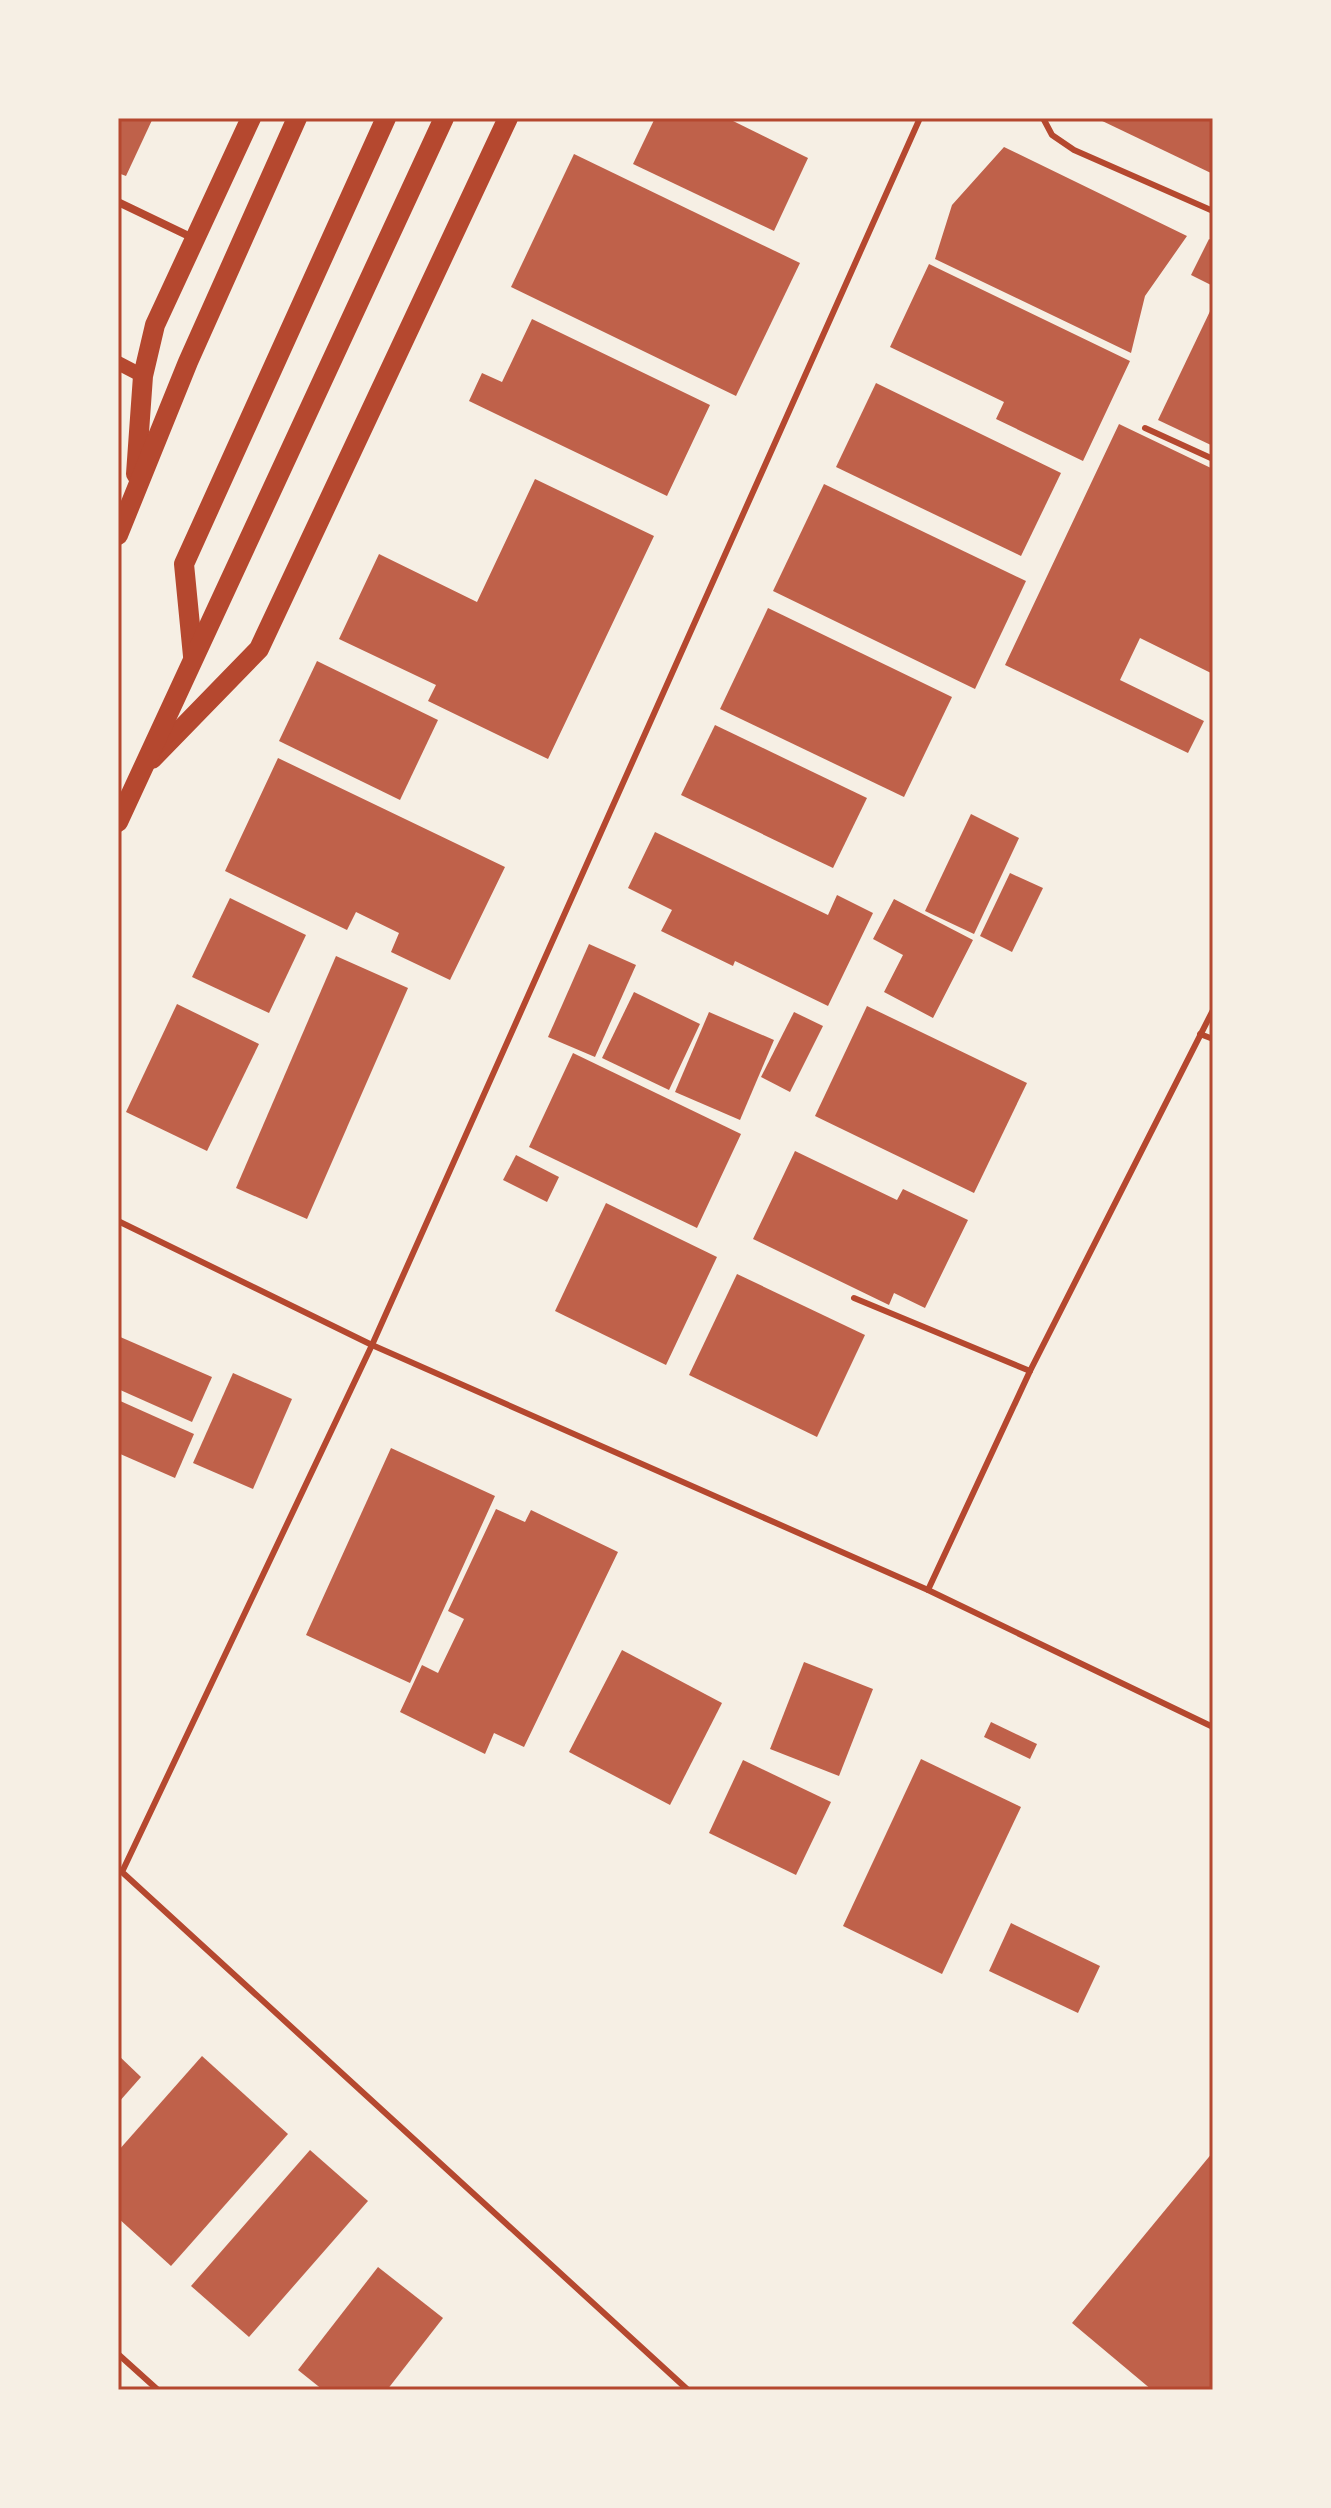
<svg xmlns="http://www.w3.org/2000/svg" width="1331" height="2508" font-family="'Work Sans',sans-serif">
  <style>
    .building { fill: #bf614a }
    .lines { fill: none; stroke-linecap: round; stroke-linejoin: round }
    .service { stroke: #b5482f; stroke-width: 6 }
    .minor { stroke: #b5482f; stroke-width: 8 }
    .tertiary { stroke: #b5482f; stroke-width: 14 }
    .primary { stroke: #b5482f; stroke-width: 20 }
    .neatline { fill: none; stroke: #b5482f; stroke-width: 3 }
  </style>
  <rect width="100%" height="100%" fill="#f6efe4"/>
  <g class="building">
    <path d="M 118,118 L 153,118 L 126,176 L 118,173 Z"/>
    <path d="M 655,118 L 727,118 L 808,158 L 774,231 L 633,164 Z"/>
    <path d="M 1096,118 L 1213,118 L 1213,174 Z"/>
    <path d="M 1004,147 L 1187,236 L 1145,296 L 1131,353 L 935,259 L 952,205 Z"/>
    <path d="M 574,154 L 800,263 L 736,396 L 511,287 Z"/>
    <path d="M 1209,239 L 1213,241 L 1213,286 L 1191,275 Z"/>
    <path d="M 929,264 L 1130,361 L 1083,461 L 996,419 L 1004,402 L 890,347 Z"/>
    <path d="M 1213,305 L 1213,446 L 1158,420 Z"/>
    <path d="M 532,319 L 710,405 L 667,496 L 469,401 L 482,373 L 502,382 Z"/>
    <path d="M 876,383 L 1061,473 L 1021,556 L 836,467 Z"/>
    <path d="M 1119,424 L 1213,469 L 1213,674 L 1140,638 L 1120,680 L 1204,721 L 1188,753 L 1005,665 Z"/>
    <path d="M 535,479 L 654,536 L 548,759 L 428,701 L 436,685 L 339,639 L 379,554 L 477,602 Z"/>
    <path d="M 824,484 L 1026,581 L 975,689 L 773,591 Z"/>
    <path d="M 768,608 L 952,697 L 904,797 L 720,709 Z"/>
    <path d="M 317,661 L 438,720 L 400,800 L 279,741 Z"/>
    <path d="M 715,725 L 867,798 L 833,868 L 681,795 Z"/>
    <path d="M 278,758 L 505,867 L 450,980 L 391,952 L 399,933 L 356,912 L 347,930 L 225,871 Z"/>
    <path d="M 971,814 L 1019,838 L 974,934 L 925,911 Z"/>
    <path d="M 655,832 L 828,915 L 837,895 L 873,913 L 828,1006 L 735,961 L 733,966 L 661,931 L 672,910 L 628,888 Z"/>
    <path d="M 1010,873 L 1043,888 L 1012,952 L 980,936 Z"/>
    <path d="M 230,898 L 306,935 L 269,1013 L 192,977 Z"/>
    <path d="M 894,899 L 973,940 L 933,1018 L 884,992 L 903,955 L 873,939 Z"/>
    <path d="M 589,944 L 636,965 L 595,1057 L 548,1037 Z"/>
    <path d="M 336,956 L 408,988 L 307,1219 L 236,1188 Z"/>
    <path d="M 634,992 L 700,1024 L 669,1090 L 602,1058 Z"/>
    <path d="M 177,1004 L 259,1044 L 207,1151 L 126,1112 Z"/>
    <path d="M 867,1006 L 1027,1083 L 974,1193 L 815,1116 Z"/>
    <path d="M 709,1012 L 774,1040 L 740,1120 L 675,1092 Z"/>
    <path d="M 794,1012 L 823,1026 L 790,1092 L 761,1077 Z"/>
    <path d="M 573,1053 L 741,1134 L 697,1228 L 529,1147 Z"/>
    <path d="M 795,1151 L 897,1200 L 903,1189 L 968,1220 L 925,1308 L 894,1293 L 889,1305 L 753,1239 Z"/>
    <path d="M 516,1155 L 559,1177 L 547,1202 L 503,1180 Z"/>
    <path d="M 606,1203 L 717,1257 L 666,1365 L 555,1311 Z"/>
    <path d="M 737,1274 L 865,1335 L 817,1437 L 689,1375 Z"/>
    <path d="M 118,1336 L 212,1377 L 192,1422 L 118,1389 Z"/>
    <path d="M 233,1373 L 292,1399 L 253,1489 L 193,1463 Z"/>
    <path d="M 118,1400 L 194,1434 L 175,1478 L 118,1453 Z"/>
    <path d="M 391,1448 L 495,1496 L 410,1683 L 306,1635 Z"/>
    <path d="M 496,1509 L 525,1522 L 531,1510 L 618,1552 L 524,1747 L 494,1733 L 485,1754 L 400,1712 L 422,1665 L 438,1673 L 464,1619 L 448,1611 Z"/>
    <path d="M 622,1650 L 722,1703 L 670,1805 L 569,1752 Z"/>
    <path d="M 804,1662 L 873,1689 L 839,1776 L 770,1749 Z"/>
    <path d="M 991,1722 L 1037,1744 L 1030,1759 L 984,1737 Z"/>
    <path d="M 921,1759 L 1021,1807 L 942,1974 L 843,1926 Z"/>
    <path d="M 743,1760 L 831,1802 L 796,1875 L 709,1833 Z"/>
    <path d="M 1011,1923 L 1100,1966 L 1078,2013 L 989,1971 Z"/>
    <path d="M 118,2055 L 141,2077 L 118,2103 Z"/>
    <path d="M 202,2056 L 288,2134 L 171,2266 L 118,2218 L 118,2151 Z"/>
    <path d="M 310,2150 L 368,2201 L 249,2337 L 191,2286 Z"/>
    <path d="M 1213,2152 L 1213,2390 L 1152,2390 L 1072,2323 Z"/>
    <path d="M 378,2267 L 443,2318 L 387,2390 L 323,2390 L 298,2370 Z"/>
  </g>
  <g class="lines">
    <g class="service">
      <path d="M 1043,118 L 1052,135 L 1074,150 L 1213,211"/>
      <path d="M 1145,428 L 1213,459"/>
      <path d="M 1200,1034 L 1213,1039"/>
      <path d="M 118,1221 L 372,1345 L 928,1590 L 1213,1727"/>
      <path d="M 854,1298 L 1030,1371"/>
      <path d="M 928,1590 L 1030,1371 L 1213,1010"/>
      <path d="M 118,2354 L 158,2390"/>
      <path d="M 688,2390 L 122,1872 L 372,1345 L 920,118"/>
    </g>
    <path class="minor" d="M 118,202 L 193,238"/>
    <path class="tertiary" d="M 118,363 L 143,376"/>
    <g class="primary">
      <path d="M 136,474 L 143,376 L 155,325 L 251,118"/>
      <path d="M 118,535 L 188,362 L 297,118"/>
      <path d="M 193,656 L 184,564 L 386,118"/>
      <path d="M 152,759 L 259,649 L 508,118"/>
      <path d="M 118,822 L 444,118"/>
    </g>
  </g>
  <rect width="1331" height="2508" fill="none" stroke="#f6efe4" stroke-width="240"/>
  <rect x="120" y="120" width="1091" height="2268" class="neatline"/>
</svg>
